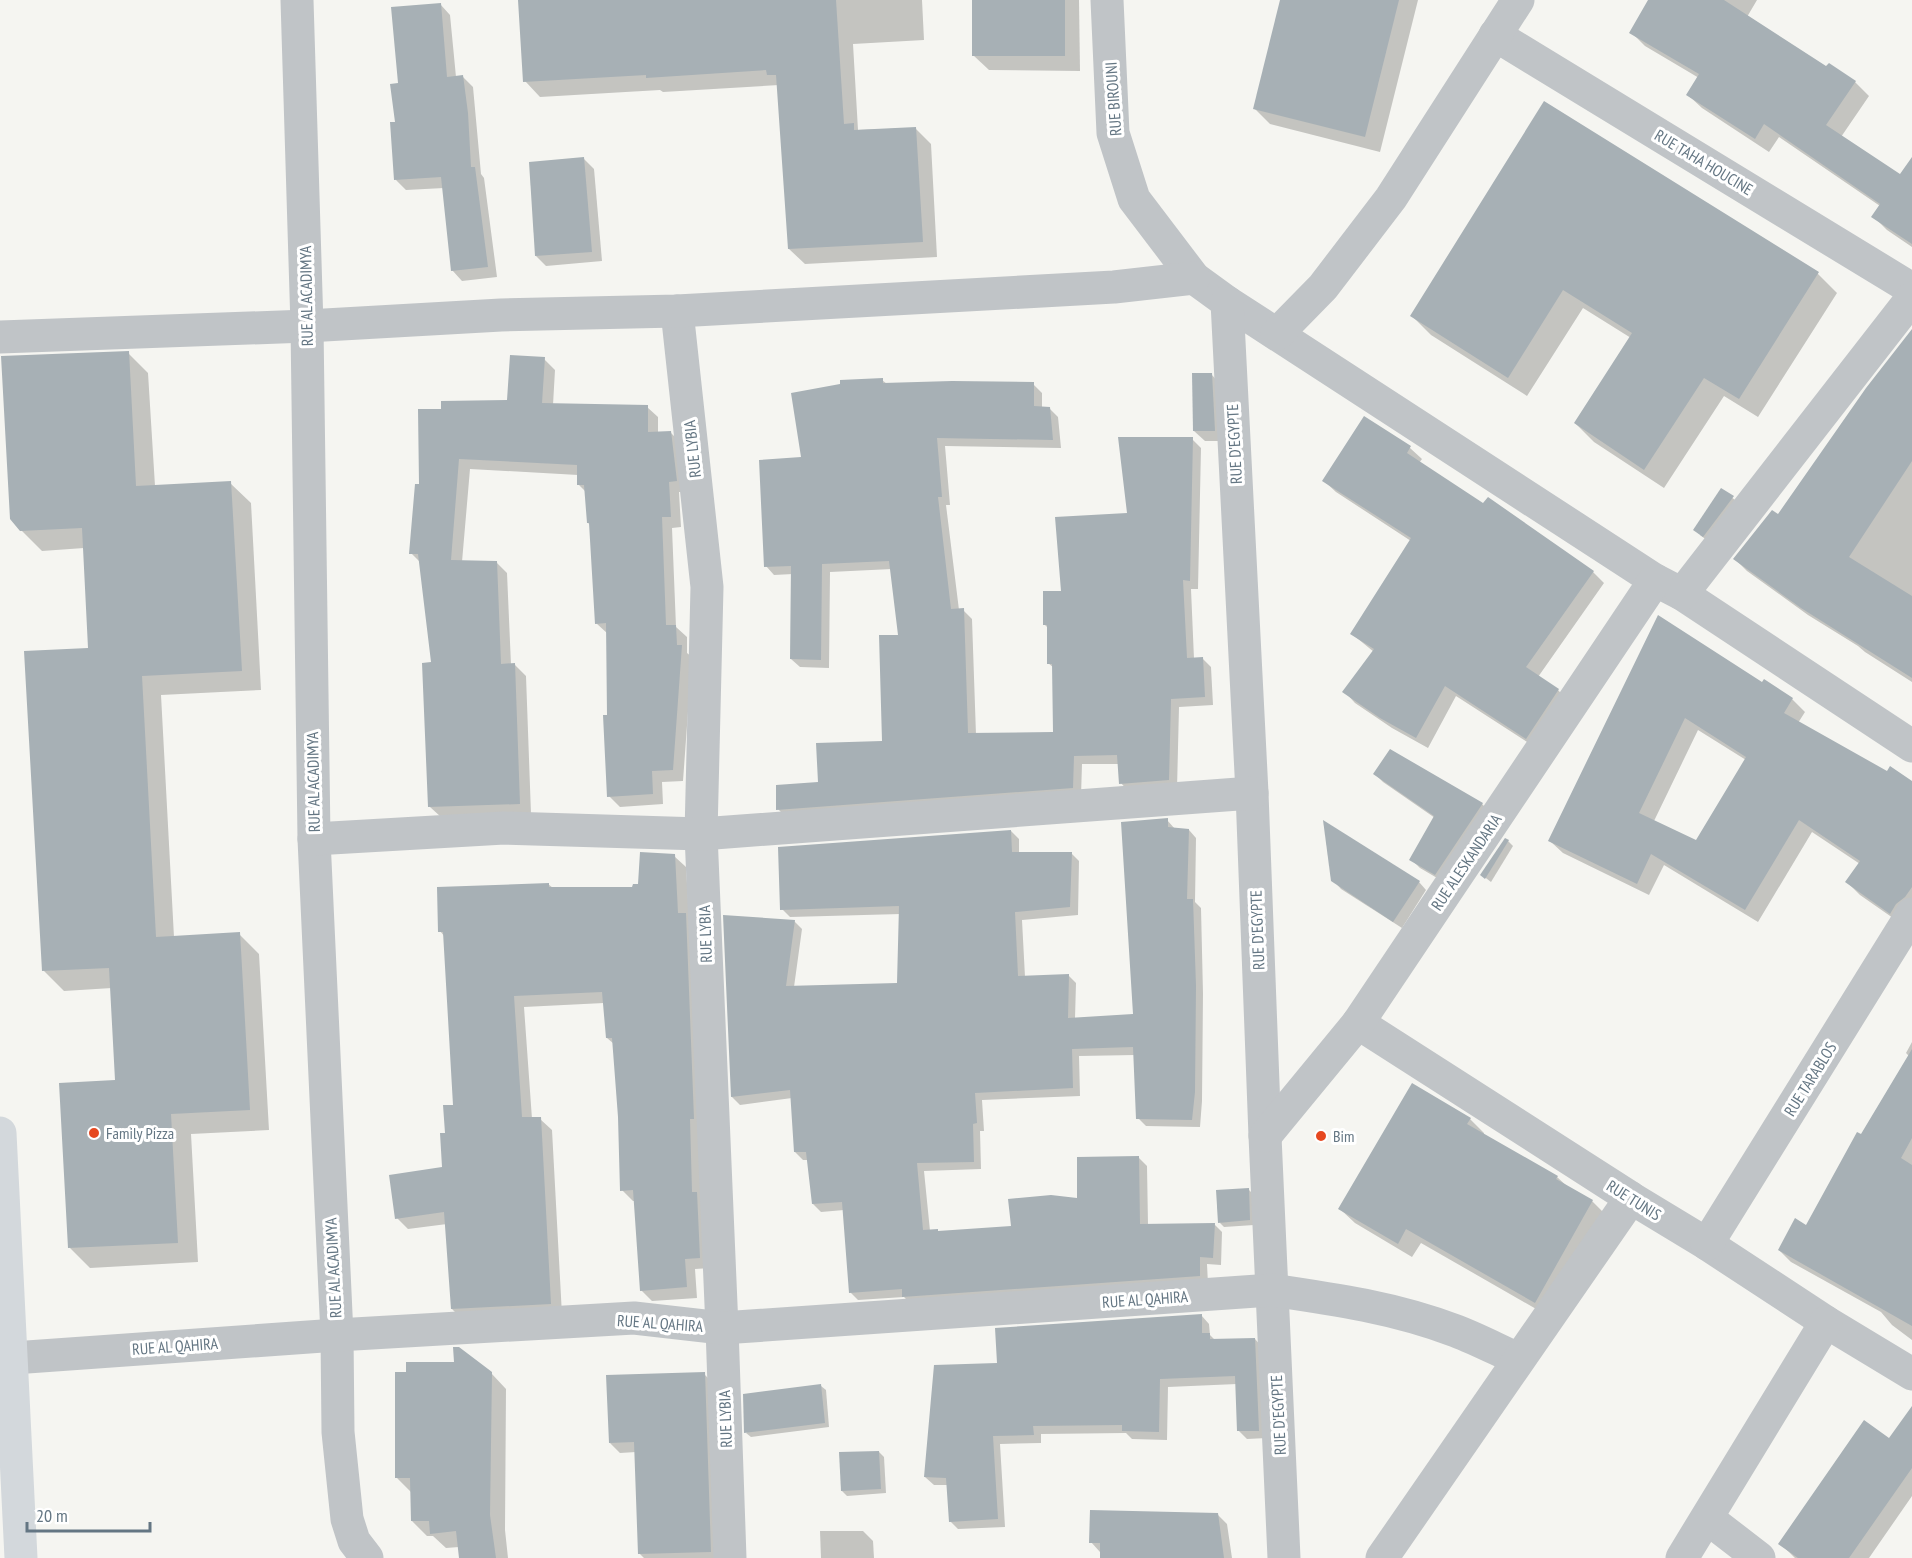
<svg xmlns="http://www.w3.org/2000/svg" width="1912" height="1558" font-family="'PT Sans Narrow',sans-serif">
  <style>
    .shadow { fill: #0003; fill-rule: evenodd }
    .building { fill: #a7b0b5; fill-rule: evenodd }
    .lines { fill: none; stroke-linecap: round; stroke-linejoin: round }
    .minor { stroke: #c0c4c7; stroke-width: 33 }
    .secondary { stroke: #d3d8dc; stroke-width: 33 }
    .poi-dot { fill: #e64820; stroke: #fff; stroke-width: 2 }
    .labels { text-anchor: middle; stroke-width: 6; stroke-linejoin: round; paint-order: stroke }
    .street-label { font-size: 16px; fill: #647683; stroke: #fff }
    .poi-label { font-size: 16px; fill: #647683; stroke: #fff; text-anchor: start }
  </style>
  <rect width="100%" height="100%" fill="#f5f5f1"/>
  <g class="shadow">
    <path d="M 520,0 L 922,0 L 924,40 L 853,44 L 858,130 L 915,128 L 931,144 L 937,257 L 805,264 L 789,249 L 779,85 L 663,92 L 660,90 L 540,97 L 525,81 Z"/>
    <path d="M 973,0 L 1079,0 L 1080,71 L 989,70 L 973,55 Z"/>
    <path d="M 1281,0 L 1418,0 L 1380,152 L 1270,124 L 1254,108 Z"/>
    <path d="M 1650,0 L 1757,0 L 1747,17 L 1827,68 L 1855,82 L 1869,96 L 1841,137 L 1900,177 L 1912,159 L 1912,247 L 1887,230 L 1873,216 L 1880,206 L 1779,137 L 1769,152 L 1702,108 L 1688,95 L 1699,78 L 1645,46 L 1631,32 Z"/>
    <path d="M 440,4 L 450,15 L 456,77 L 462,76 L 473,87 L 481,174 L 484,178 L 497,277 L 462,281 L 452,270 L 444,188 L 406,190 L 396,180 L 399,84 Z"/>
    <path d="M 1545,103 L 1818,274 L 1837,293 L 1758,417 L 1724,396 L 1664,488 L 1594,442 L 1575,423 L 1631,338 L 1583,308 L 1527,396 L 1431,335 L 1412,316 Z"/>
    <path d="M 584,159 L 594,169 L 602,261 L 546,266 L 536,256 Z"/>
    <path d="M 1912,332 L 1912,682 L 1865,652 L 1858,646 L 1808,615 L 1747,571 L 1735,559 L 1779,516 Z"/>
    <path d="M 128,353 L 148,373 L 155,486 L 230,483 L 251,503 L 261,690 L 161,695 L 174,937 L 239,934 L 259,954 L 269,1130 L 191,1134 L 198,1262 L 90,1268 L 70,1248 L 117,1082 L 112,988 L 64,991 L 44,971 L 90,649 L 84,548 L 42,551 L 21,530 Z"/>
    <path d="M 544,359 L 555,370 L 553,405 L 647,407 L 658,417 L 658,433 L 671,433 L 682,444 L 687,492 L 679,492 L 681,527 L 672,528 L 676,627 L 687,637 L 687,653 L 692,657 L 683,781 L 662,782 L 663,804 L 620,807 L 609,796 L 608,634 L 596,623 L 591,525 L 588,523 L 586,492 L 579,485 L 578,475 L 470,469 L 462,562 L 496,562 L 507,573 L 511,665 L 515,665 L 526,676 L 531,814 L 441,817 L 430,807 L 432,664 L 421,563 L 411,553 L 421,486 L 443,410 L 509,402 Z"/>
    <path d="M 1211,374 L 1221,385 L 1224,441 L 1205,441 L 1194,431 Z"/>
    <path d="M 882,380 L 887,384 L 1033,384 L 1042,393 L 1042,408 L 1049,408 L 1058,417 L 1061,448 L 945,446 L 950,505 L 946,505 L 959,610 L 963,610 L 972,619 L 976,735 L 1054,733 L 1054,668 L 1048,663 L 1048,628 L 1044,624 L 1062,593 L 1192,439 L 1201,448 L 1198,589 L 1191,589 L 1194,659 L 1202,658 L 1211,667 L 1213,705 L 1179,707 L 1177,789 L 1129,792 L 1121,783 L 1119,764 L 1082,764 L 1081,796 L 787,818 L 778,809 L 883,742 L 899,637 L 892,569 L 830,572 L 829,668 L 800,667 L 791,659 L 793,574 L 774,575 L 766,566 L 803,459 Z"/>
    <path d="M 1365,418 L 1410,448 L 1422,459 L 1419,463 L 1483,506 L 1593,572 L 1604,583 L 1538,677 L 1558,690 L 1569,702 L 1538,749 L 1456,696 L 1428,748 L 1392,728 L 1355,703 L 1344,691 L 1374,652 L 1352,634 L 1411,541 L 1336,492 L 1324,481 Z"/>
    <path d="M 1721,490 L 1738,502 L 1708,541 L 1700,535 Z"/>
    <path d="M 1659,617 L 1763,684 L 1765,681 L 1792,699 L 1805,712 L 1798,723 L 1887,773 L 1912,783 L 1912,914 L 1903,925 L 1860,895 L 1847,882 L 1860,864 L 1812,832 L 1758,922 L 1664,865 L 1649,895 L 1563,853 L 1550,841 ZM 1698,730 L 1746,760 L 1697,842 L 1654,821 Z"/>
    <path d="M 1375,774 L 1482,804 L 1491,813 L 1444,882 L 1420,868 L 1411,859 L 1435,818 L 1383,782 Z"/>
    <path d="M 1167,820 L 1175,829 L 1189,830 L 1196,838 L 1195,902 L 1201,908 L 1203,994 L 1202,1101 L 1200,1127 L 1146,1126 L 1138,1118 L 1135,1055 L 1079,1056 L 1080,1096 L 982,1100 L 984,1131 L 980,1131 L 981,1169 L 924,1171 L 930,1231 L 938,1231 L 940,1233 L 1012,1227 L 1079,1200 L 1139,1158 L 1147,1166 L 1148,1225 L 1214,1224 L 1222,1232 L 1221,1265 L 1207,1264 L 1208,1284 L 911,1304 L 904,1297 L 858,1300 L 850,1292 L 844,1210 L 821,1212 L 813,1204 L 809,1160 L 803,1160 L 795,1152 L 792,1098 L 740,1105 L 732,1097 L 725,917 L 794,921 L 802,929 L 794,987 L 899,984 L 901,914 L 790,917 L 782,909 L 1011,831 L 1019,839 L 1019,853 L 1071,853 L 1079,861 L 1078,915 L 1022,920 L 1025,977 L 1068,975 L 1076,983 L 1075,1019 L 1135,1016 Z"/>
    <path d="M 1508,841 L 1513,846 L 1491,882 L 1482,875 Z"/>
    <path d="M 674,856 L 686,867 L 711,1268 L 695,1269 L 697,1298 L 652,1301 L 641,1290 L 635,1201 L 633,1201 L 622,1190 L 620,1117 L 614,1044 L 607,1038 L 604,1003 L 524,1007 L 532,1119 L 540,1119 L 552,1130 L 562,1315 L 463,1320 L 452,1309 L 447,1224 L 408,1229 L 397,1218 L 444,1168 L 447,1135 L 455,1106 L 445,937 L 440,931 L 548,884 L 553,888 L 634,889 L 640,886 Z"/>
    <path d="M 1333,880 L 1419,882 L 1426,890 L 1402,928 L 1341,889 Z"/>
    <path d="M 1912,1042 L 1912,1340 L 1892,1325 L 1881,1312 L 1791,1262 L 1779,1250 L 1807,1227 L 1909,1056 L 1906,1053 Z"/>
    <path d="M 1470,1119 L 1484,1133 L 1484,1135 L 1557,1177 L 1569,1188 L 1592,1201 L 1607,1216 L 1550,1317 L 1421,1243 L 1412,1257 L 1355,1223 L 1340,1209 Z"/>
    <path d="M 1248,1189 L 1253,1194 L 1254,1225 L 1224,1227 L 1220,1223 Z"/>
    <path d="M 1201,1315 L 1209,1324 L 1210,1335 L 1215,1340 L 1255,1339 L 1263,1348 L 1267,1438 L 1247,1439 L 1238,1430 L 1237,1384 L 1168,1387 L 1167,1440 L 1132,1439 L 1126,1433 L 1041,1434 L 1041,1443 L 1000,1444 L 1005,1527 L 958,1529 L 950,1521 L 948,1485 L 934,1485 L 925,1477 L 999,1365 Z"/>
    <path d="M 491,1373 L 506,1389 L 505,1530 L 508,1558 L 460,1558 L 459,1547 L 446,1548 L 433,1536 L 427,1536 L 412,1521 L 412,1493 L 397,1478 Z"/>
    <path d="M 704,1374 L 714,1384 L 720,1558 L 644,1558 L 639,1553 L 636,1452 L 620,1453 L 610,1443 Z"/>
    <path d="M 821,1386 L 826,1390 L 829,1427 L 751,1437 L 746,1433 Z"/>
    <path d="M 1912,1409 L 1912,1496 L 1869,1558 L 1795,1558 L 1780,1543 L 1890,1441 Z"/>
    <path d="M 879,1452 L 884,1457 L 886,1493 L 847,1496 L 842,1491 Z"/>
    <path d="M 1218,1515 L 1227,1524 L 1232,1558 L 1102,1558 L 1100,1552 L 1091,1542 Z"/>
    <path d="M 820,1531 L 863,1531 L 873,1541 L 874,1558 L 821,1558 Z"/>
  </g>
  <g class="building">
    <path d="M 518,0 L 836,0 L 844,124 L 854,123 L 854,130 L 916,127 L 923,242 L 788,249 L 776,75 L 767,75 L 766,70 L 646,78 L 646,75 L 523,82 Z"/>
    <rect x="972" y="0" width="93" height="56"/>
    <path d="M 1280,0 L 1399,0 L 1365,137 L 1253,109 Z"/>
    <path d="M 1648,0 L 1724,0 L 1826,66 L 1829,63 L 1856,81 L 1826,125 L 1900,174 L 1912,157 L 1912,244 L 1871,217 L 1880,204 L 1764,124 L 1755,139 L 1686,95 L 1699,74 L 1629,33 Z"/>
    <path d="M 441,3 L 447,77 L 463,75 L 468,113 L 471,167 L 475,167 L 488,267 L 451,271 L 441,177 L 394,180 L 390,122 L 395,122 L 390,84 L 398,83 L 391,7 Z"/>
    <path d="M 1544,101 L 1819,272 L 1739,399 L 1704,378 L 1644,470 L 1574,423 L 1632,333 L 1563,290 L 1508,378 L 1410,316 Z"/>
    <path d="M 584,157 L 592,252 L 535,256 L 529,162 Z"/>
    <path d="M 1912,329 L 1912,461 L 1849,557 L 1912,596 L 1912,678 L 1801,608 L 1733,559 L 1772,510 L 1778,514 L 1866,388 Z"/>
    <path d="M 129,351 L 136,486 L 231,481 L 242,671 L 142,676 L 156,937 L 240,932 L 250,1110 L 171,1114 L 178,1243 L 68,1248 L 59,1083 L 115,1080 L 109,968 L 42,971 L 24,651 L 88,648 L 82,528 L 20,531 L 10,519 L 1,356 Z"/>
    <path d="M 510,355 L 545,357 L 542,403 L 648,405 L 648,432 L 671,431 L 677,481 L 669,482 L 671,517 L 662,517 L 666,625 L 676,625 L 677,645 L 682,645 L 673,770 L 652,771 L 653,794 L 607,797 L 603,715 L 607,715 L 606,623 L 595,624 L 589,523 L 587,523 L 584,485 L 577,485 L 577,465 L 459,459 L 451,560 L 497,561 L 501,664 L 515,663 L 520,804 L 428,807 L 422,663 L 431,662 L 418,554 L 409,554 L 415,484 L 419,484 L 418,409 L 441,409 L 441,401 L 507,400 Z"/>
    <path d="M 1192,373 L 1212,373 L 1215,431 L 1193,431 Z"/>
    <path d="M 883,378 L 883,383 L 952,381 L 1034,382 L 1034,406 L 1050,407 L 1053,440 L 937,438 L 942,497 L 938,497 L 951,609 L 964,608 L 968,733 L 1053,732 L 1052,664 L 1047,664 L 1047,625 L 1043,625 L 1043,591 L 1061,591 L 1055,517 L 1127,513 L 1118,437 L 1193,437 L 1190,581 L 1183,580 L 1187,658 L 1203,657 L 1205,697 L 1171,699 L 1169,780 L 1119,784 L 1117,755 L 1074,756 L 1073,788 L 776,810 L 776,785 L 818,782 L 816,743 L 882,741 L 879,635 L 898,635 L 889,561 L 822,564 L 821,660 L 790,659 L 791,566 L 764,567 L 759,460 L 801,457 L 791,393 L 840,384 L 840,380 Z"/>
    <path d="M 1364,416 L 1411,446 L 1407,453 L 1483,503 L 1488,497 L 1594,571 L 1526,667 L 1559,689 L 1526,739 L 1445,686 L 1416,738 L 1380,718 L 1342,692 L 1374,649 L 1350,634 L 1411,538 L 1322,481 Z"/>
    <path d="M 1721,488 L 1734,496 L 1703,537 L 1693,530 Z"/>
    <path d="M 1658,615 L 1762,682 L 1764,679 L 1793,698 L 1784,713 L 1887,771 L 1890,766 L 1912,781 L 1912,887 L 1905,897 L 1896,904 L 1890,914 L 1845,882 L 1860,861 L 1799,820 L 1745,910 L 1651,854 L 1637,884 L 1548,841 ZM 1685,718 L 1746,757 L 1696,840 L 1639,813 Z"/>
    <path d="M 1390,749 L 1483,803 L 1435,875 L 1409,860 L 1434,816 L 1373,774 Z"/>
    <path d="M 1168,818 L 1168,827 L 1189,829 L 1187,899 L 1193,899 L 1196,986 L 1195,1092 L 1192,1120 L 1136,1119 L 1133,1047 L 1072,1049 L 1073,1088 L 975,1093 L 977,1123 L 973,1124 L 974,1162 L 917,1163 L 923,1230 L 938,1229 L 938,1231 L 1011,1226 L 1008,1199 L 1051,1195 L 1077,1198 L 1077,1157 L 1139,1156 L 1140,1224 L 1215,1223 L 1213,1258 L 1200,1257 L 1200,1276 L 902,1297 L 902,1289 L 849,1293 L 842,1202 L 812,1204 L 806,1152 L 794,1152 L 790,1090 L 731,1097 L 723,915 L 795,920 L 786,986 L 897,983 L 899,906 L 780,910 L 778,847 L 1011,830 L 1012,852 L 1072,852 L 1070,907 L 1015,912 L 1018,976 L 1069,974 L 1068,1018 L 1133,1014 L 1121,822 Z"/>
    <path d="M 1323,820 L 1420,881 L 1393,922 L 1331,881 Z"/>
    <path d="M 1505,838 L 1509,840 L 1485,879 L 1480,875 Z"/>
    <path d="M 640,852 L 675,854 L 678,913 L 686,913 L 694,1119 L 690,1119 L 692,1192 L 697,1192 L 700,1258 L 685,1259 L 687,1287 L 640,1291 L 633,1190 L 620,1191 L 618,1117 L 612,1038 L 606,1038 L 602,992 L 514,996 L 522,1117 L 541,1117 L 551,1304 L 451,1309 L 444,1212 L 395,1219 L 389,1175 L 442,1167 L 440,1133 L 445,1133 L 443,1105 L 453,1105 L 443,932 L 438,932 L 437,887 L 549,883 L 549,887 L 632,887 L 633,884 L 638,884 Z"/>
    <path d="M 1912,1049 L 1912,1138 L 1901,1158 L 1912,1165 L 1912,1326 L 1778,1250 L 1795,1218 L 1806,1225 L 1857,1132 L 1861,1134 Z"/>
    <path d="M 1412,1083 L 1471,1118 L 1467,1124 L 1558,1176 L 1556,1179 L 1593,1200 L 1535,1303 L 1406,1229 L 1398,1244 L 1338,1209 Z"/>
    <path d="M 1249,1188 L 1250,1220 L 1218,1223 L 1216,1190 Z"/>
    <path d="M 1202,1314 L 1202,1333 L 1210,1333 L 1210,1339 L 1255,1338 L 1259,1431 L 1237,1431 L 1235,1376 L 1160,1379 L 1159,1432 L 1122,1431 L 1122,1425 L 1033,1426 L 1034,1435 L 993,1436 L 998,1519 L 949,1522 L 946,1478 L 924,1477 L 934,1365 L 997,1363 L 995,1328 Z"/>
    <path d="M 453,1347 L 459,1347 L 492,1372 L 490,1515 L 496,1558 L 459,1558 L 456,1531 L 430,1534 L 429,1521 L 411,1521 L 410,1478 L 395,1478 L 395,1372 L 406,1372 L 406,1362 L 454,1362 Z"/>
    <path d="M 705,1372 L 711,1552 L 638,1554 L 634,1442 L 609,1443 L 606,1375 Z"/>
    <path d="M 821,1384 L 825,1423 L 744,1433 L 743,1394 Z"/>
    <path d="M 1912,1406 L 1912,1468 L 1849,1558 L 1798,1558 L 1778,1544 L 1864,1420 L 1889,1438 Z"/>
    <path d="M 879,1451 L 881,1489 L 841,1491 L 839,1452 Z"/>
    <path d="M 1090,1510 L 1218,1513 L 1224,1558 L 1100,1558 L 1100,1543 L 1089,1543 Z"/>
  </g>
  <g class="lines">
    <g class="minor">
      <path d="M 297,0 L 307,326 L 314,839 L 337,1335 L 338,1432 L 347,1519 L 354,1541 L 367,1558"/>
      <path d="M 1107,0 L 1113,133 L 1134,199 L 1194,278 L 1227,302 L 1655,580 L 1682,594 L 1912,746"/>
      <path d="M 1495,35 L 1912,289"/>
      <path d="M 1227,302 L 1252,793 L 1265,1136 L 1284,1558"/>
      <path d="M 677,311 L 707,587 L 701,834 L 722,1328 L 730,1558"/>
      <path d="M 1277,334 L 1323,287 L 1391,198 L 1518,0"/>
      <path d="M 0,337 L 307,326 L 501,315 L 677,311 L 1114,287 L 1194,278"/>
      <path d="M 1682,594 L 1912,298"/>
      <path d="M 314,839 L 504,828 L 701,834 L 1252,793"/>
      <path d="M 1358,1023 L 1631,1198 L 1707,1244 L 1826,1322 L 1912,1374"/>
      <path d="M 1265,1136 L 1358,1023 L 1655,580"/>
      <path d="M 1707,1244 L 1912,914"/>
      <path d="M 13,1358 L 337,1335 L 634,1318 L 722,1328 L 1272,1290 C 1334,1299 1396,1308 1456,1331 C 1477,1339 1498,1350 1518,1359"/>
      <path d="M 1707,1518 L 1759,1558"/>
      <path d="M 1382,1558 L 1631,1198"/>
      <path d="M 1682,1558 L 1826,1322"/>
    </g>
    <path class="secondary" d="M 0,1133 L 21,1558"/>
  </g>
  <g class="poi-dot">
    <circle cx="94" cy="1133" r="6"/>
    <circle cx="1321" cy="1136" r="6"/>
  </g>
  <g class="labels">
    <g class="street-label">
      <text transform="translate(1113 99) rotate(-94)" y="6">RUE BIROUNI</text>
      <text transform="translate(1704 162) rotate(31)" y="6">RUE TAHA HOUCINE</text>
      <text transform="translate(306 296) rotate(-91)" y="6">RUE AL ACADIMYA</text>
      <text transform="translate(1234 444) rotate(-93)" y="6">RUE D'EGYPTE</text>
      <text transform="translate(692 449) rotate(-96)" y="6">RUE LYBIA</text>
      <text transform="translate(313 782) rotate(-91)" y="6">RUE AL ACADIMYA</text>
      <text transform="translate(1466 862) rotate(-56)" y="6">RUE ALESKANDARIA</text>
      <text transform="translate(1257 930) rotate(-92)" y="6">RUE D'EGYPTE</text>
      <text transform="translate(705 934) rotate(-92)" y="6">RUE LYBIA</text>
      <text transform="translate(1810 1079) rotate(-58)" y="6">RUE TARABLOS</text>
      <text transform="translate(1634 1200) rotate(32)" y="6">RUE TUNIS</text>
      <text transform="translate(333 1268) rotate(-93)" y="6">RUE AL ACADIMYA</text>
      <text transform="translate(1145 1299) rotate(-4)" y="6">RUE AL QAHIRA</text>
      <text transform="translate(660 1323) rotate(4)" y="6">RUE AL QAHIRA</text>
      <text transform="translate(175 1346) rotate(-4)" y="6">RUE AL QAHIRA</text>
      <text transform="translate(1278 1415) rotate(-93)" y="6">RUE D'EGYPTE</text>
      <text transform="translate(725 1419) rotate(-92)" y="6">RUE LYBIA</text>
    </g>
    <g class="poi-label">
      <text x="106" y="1139">Family Pizza</text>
      <text x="1333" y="1142">Bim</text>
    </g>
  </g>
  <path d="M27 1522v9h123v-9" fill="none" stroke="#647683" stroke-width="3"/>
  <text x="36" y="1522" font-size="18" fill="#647683" stroke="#ffffff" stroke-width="4.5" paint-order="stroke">20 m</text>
</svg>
